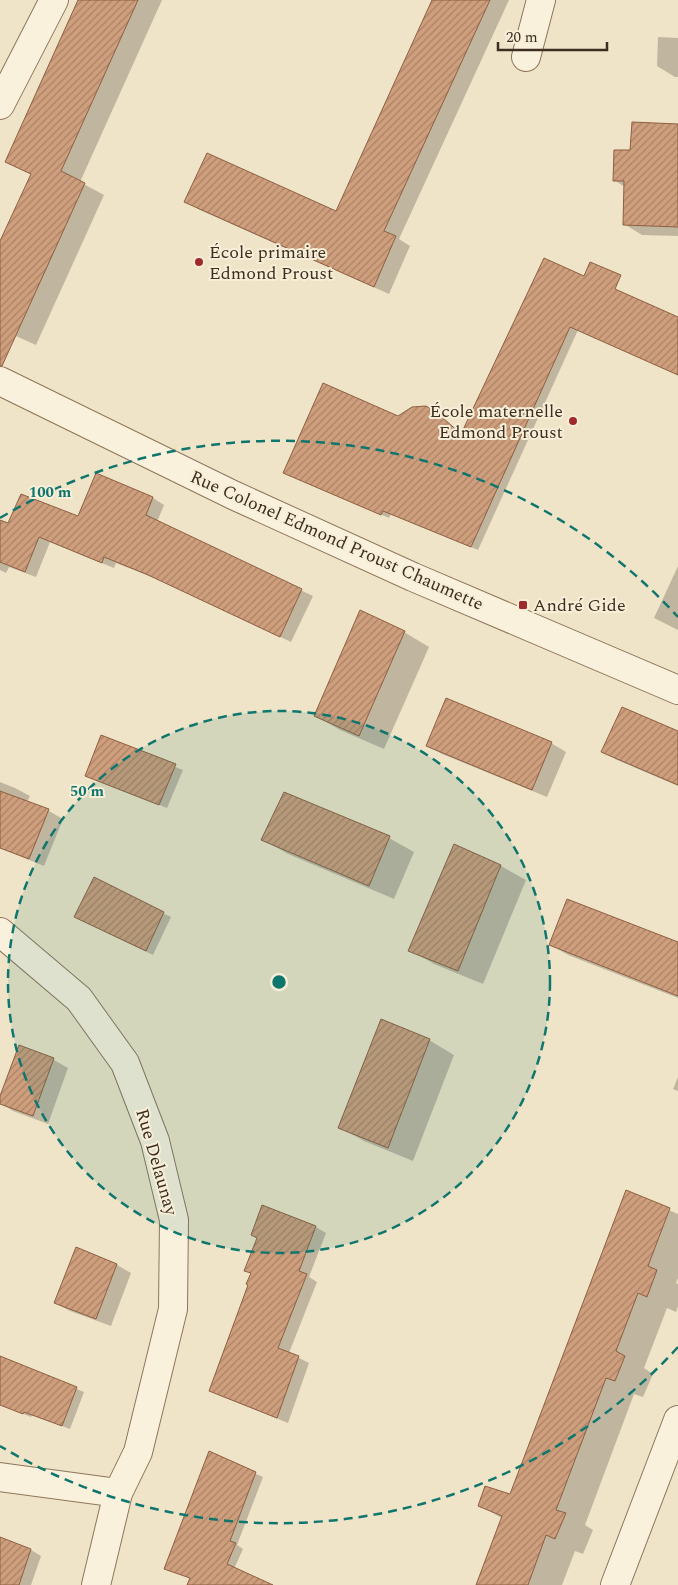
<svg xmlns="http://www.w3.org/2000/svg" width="678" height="1585" font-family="Spectral,serif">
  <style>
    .shadow { fill: #0003 }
    .building { fill: url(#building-hatch); stroke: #8d5f41 }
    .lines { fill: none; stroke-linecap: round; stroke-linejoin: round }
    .minor-casing { stroke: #8d765c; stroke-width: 30 }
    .tertiary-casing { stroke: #8d765c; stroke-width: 30 }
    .minor { stroke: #faf1dc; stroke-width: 28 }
    .tertiary { stroke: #faf1dc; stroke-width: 28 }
    .ring { fill: none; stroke: #0f766e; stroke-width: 2.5; stroke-dasharray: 9 6 }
    .poi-dot { fill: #9e2a2b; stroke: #f7eed8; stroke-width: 2 }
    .labels { text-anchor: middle; stroke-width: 4; stroke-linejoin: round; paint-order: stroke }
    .poi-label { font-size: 18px; fill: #3d2e20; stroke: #f7eed8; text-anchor: start }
    .street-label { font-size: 18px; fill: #3d2e20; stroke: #f7eed8 }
    .centre { fill: #0f766e; stroke: #f7eed8; stroke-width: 2.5 }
    .ring-label { font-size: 15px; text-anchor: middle; font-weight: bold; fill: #0f766e; stroke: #f7eed8; stroke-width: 4; stroke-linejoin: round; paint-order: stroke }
  </style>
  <defs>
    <pattern id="building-hatch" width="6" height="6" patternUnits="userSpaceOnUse" patternTransform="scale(1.25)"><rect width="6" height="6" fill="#cf9f7d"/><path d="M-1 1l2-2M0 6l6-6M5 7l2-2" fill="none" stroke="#a98266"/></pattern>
  </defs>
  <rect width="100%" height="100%" fill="#f0e4c8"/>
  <g class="shadow">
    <path d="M 79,0 L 162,0 L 80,182 L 104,195 L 36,345 L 0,329 L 0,244 L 32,175 L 6,162 Z"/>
    <path d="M 434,0 L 509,0 L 399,239 L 410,246 L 389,294 L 200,210 L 186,202 L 337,213 Z"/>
    <path d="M 658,37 L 678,38 L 678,77 L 675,77 L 657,66 Z"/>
    <path d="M 678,126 L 678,236 L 642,235 L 624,224 L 625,187 L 614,180 L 631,151 Z"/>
    <path d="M 544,259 L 678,319 L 678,375 L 578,330 L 478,550 L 391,514 L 389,518 L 292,476 L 398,417 L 426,407 L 442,417 L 462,434 Z"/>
    <path d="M 96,474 L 153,498 L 164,505 L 157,522 L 313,596 L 291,642 L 159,580 L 116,563 L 114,568 L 50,542 L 36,577 L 9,567 L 6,573 L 0,570 L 0,521 L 9,525 L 79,518 Z"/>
    <path d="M 678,566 L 678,630 L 654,618 Z"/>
    <path d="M 404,632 L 429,647 L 384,749 L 340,730 L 316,716 Z"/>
    <path d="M 678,733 L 678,786 L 617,760 L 603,752 Z"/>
    <path d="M 102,737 L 183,770 L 167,808 L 86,776 Z"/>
    <path d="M 551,743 L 566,752 L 547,797 L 442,754 L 427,746 Z"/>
    <path d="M 0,782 L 15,788 L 30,796 L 27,802 L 49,811 L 63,819 L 44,866 L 0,848 Z"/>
    <path d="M 389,838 L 414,852 L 394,899 L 288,854 L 263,840 Z"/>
    <path d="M 454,845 L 501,866 L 526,880 L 483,984 L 434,964 L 410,950 Z"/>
    <path d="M 94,879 L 171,917 L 153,955 L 83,921 Z"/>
    <path d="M 678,944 L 678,998 L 568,955 L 551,945 Z"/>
    <path d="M 429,1040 L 454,1055 L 413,1161 L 364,1141 L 339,1127 Z"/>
    <path d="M 20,1047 L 54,1060 L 68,1068 L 48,1124 L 13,1111 L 0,1103 L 0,1099 Z"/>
    <path d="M 678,1077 L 678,1091 L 673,1089 Z"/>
    <path d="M 626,1192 L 678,1214 L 678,1278 L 676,1283 L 678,1284 L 678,1306 L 676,1312 L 667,1308 L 644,1368 L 653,1374 L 643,1397 L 634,1394 L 585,1525 L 593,1530 L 583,1554 L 575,1551 L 562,1585 L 477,1585 L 503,1519 L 480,1505 L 511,1496 Z"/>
    <path d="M 263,1207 L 316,1227 L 326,1233 L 309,1277 L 317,1282 L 289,1353 L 309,1363 L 288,1423 L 221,1396 L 210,1390 L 252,1274 L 246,1270 L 259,1238 Z"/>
    <path d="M 117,1265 L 131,1273 L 111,1326 L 70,1311 L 55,1303 Z"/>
    <path d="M 0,1358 L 84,1392 L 70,1429 L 32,1415 L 31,1417 L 0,1405 Z"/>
    <path d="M 210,1453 L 263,1477 L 237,1545 L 243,1549 L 234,1569 L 238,1585 L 188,1585 L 191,1579 L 166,1568 Z"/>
    <path d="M 0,1538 L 31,1550 L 41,1556 L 31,1585 L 0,1585 Z"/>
  </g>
  <g class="building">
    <path d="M 78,0 L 138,0 L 61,171 L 85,183 L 2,366 L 0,366 L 0,241 L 31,174 L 5,162 Z"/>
    <path d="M 432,0 L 490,0 L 384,231 L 396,236 L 374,287 L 184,202 L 207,153 L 336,211 Z"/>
    <path d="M 632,122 L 678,124 L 678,227 L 623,225 L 624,181 L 613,181 L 614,150 L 630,150 Z"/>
    <path d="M 544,258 L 584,276 L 590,262 L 621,275 L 615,289 L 678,317 L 678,375 L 570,327 L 471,547 L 383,511 L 381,515 L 283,473 L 323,383 L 398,416 L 412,407 L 426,406 L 435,411 L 461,434 Z"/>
    <path d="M 96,473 L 153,497 L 146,515 L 302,589 L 280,637 L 146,574 L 104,557 L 102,563 L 39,537 L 25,572 L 0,562 L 0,520 L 8,523 L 21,494 L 78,516 Z"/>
    <path d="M 360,610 L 405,631 L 359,736 L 314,716 Z"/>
    <path d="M 446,698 L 552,742 L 532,790 L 426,746 Z"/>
    <path d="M 622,707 L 678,731 L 678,785 L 601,752 Z"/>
    <path d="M 101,735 L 176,764 L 159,805 L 85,776 Z"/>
    <path d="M 0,791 L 49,809 L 29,859 L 0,848 Z"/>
    <path d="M 284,792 L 390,836 L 369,886 L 261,840 Z"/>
    <path d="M 454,844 L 501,865 L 458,971 L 408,951 Z"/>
    <path d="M 94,877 L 164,912 L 146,951 L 74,917 Z"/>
    <path d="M 567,899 L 678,942 L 678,996 L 549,945 Z"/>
    <path d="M 381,1019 L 430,1039 L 388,1148 L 338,1128 Z"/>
    <path d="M 19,1045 L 54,1058 L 33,1116 L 0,1104 L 0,1096 Z"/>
    <path d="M 626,1190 L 670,1208 L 648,1266 L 657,1270 L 647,1297 L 638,1293 L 616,1351 L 625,1356 L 615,1381 L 606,1378 L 556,1510 L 566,1513 L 555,1539 L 546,1535 L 528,1585 L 476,1585 L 502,1516 L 478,1506 L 485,1486 L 510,1494 Z"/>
    <path d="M 262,1205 L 316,1226 L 299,1271 L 307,1274 L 278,1348 L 299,1356 L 277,1418 L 209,1391 L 248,1285 L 246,1284 L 251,1273 L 244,1271 L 257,1238 L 251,1235 Z"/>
    <path d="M 76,1247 L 117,1264 L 96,1319 L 54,1303 Z"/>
    <path d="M 0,1356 L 77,1387 L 62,1426 L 24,1412 L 23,1414 L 0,1405 Z"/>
    <path d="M 209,1451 L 256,1472 L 230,1541 L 236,1543 L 227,1564 L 273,1585 L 187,1585 L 190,1578 L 164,1569 Z"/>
    <path d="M 0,1537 L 31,1549 L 19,1585 L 0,1585 Z"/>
  </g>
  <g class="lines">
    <g class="minor-casing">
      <g id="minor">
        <path d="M 526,57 L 541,0"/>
        <path d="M 0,105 L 54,0"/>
        <path d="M 0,932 L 79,999 L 125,1063 L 155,1141 L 174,1220 L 173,1309 L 138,1452 L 118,1493 L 96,1585"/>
        <path d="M 0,1477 L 118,1493"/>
      </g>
    </g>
    <g class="tertiary-casing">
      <g id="tertiary">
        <path d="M 0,381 L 233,495 L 413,577 L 678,690"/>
        <path d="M 615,1585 L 678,1420"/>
      </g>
    </g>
    <use href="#minor" class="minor"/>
    <use href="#tertiary" class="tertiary"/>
  </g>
  <circle cx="279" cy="982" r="271" fill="#0f766e" fill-opacity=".12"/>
  <g class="ring">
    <circle cx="279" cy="982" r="271"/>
    <path d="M678 1347A541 541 0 0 1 0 1446M0 518A541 541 0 0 1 678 617"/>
  </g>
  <g class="poi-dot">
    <circle cx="199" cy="262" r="5"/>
    <circle cx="573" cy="421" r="5"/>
    <rect x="518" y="600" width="10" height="10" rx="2.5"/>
  </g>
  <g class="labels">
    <g class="poi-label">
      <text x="209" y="258">École primaire<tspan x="209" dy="21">Edmond Proust</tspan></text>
      <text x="563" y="417" text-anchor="end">École maternelle<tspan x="563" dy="21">Edmond Proust</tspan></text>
      <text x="533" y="611">André Gide</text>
    </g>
    <g class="street-label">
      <text transform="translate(337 540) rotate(24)" y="6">Rue Colonel Edmond Proust Chaumette</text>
      <text transform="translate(157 1162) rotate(74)" y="6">Rue Delaunay</text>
    </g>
  </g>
  <circle cx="279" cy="982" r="8" class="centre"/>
  <g class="ring-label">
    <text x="50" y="497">100 m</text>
    <text x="87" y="796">50 m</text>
  </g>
  <path d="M498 42v8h109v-8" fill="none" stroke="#3d2e20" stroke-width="2.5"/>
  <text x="506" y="42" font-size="15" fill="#3d2e20" stroke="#f7eed8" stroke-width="4" paint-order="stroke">20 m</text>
</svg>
